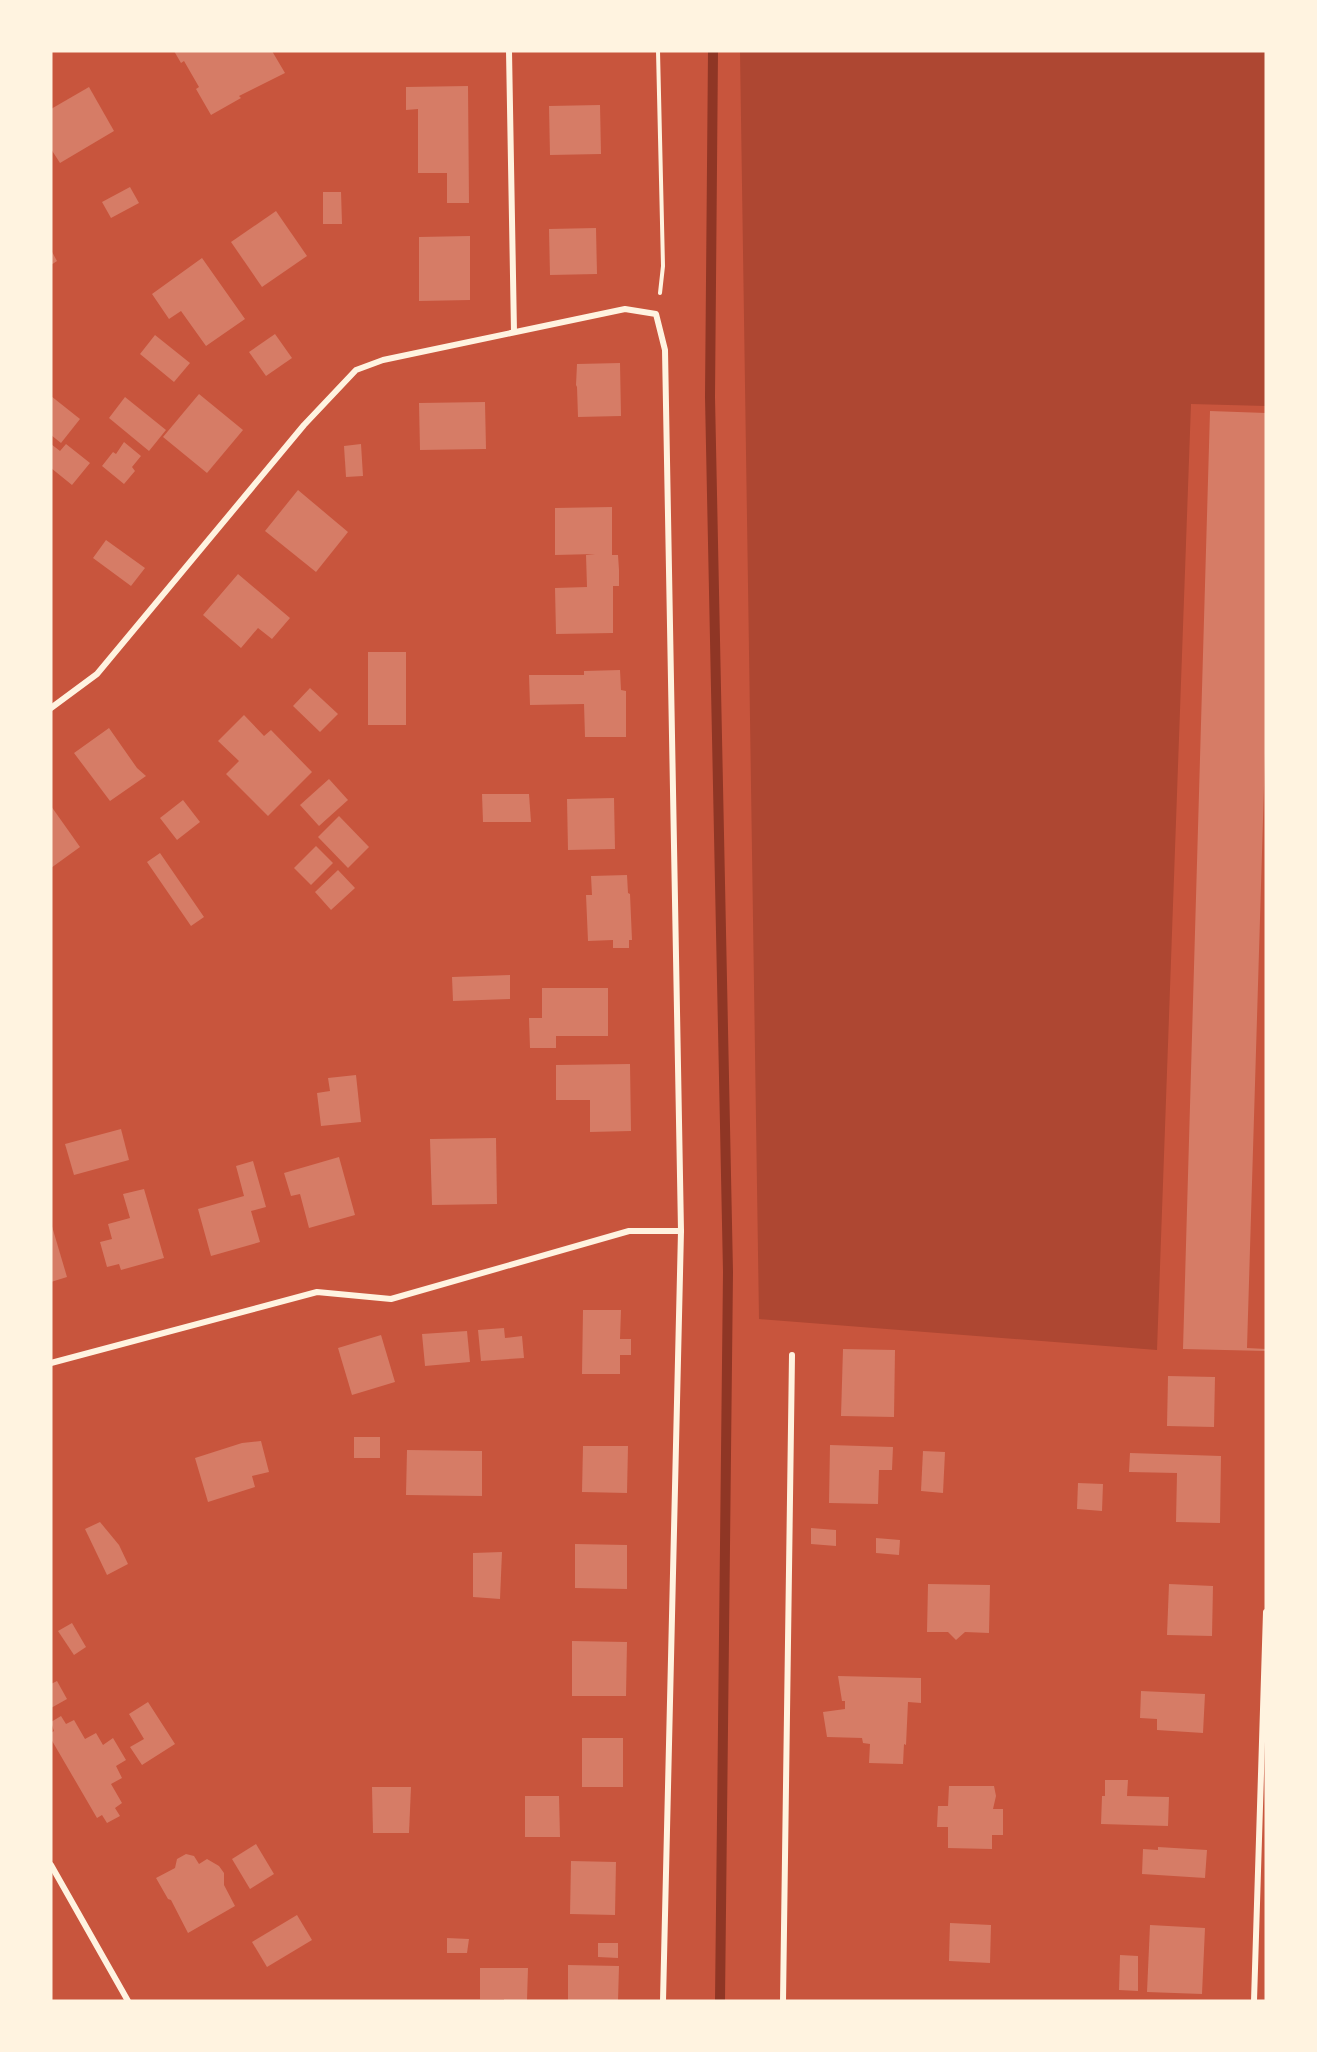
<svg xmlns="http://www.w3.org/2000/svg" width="1317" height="2052" font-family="Raleway,sans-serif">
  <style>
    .green { fill: #ae4732 }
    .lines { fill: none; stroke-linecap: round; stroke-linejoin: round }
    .stream { stroke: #8f3625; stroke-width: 10 }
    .building { fill: #d67c66 }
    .path { stroke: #fff3e0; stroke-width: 4 }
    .minor { stroke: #fff3e0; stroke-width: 6 }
  </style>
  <rect width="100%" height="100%" fill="#c8553d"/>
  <path class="green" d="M 740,51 L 1266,51 L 1266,406 L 1191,404 L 1157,1350 L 759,1319 Z"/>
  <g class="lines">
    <path class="stream" d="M 713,51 L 710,397 L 728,1272 L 720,2001"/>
  </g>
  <g class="building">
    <path d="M 174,51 L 272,51 L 285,73 L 239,96 L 241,98 L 211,115 L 196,89 L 199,87 L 184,61 L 181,63 Z"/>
    <path d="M 468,86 L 469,203 L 447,203 L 447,173 L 418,173 L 418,109 L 406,110 L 406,87 Z"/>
    <path d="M 89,87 L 114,131 L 60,163 L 51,149 L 51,109 Z"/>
    <path d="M 600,105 L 601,154 L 550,155 L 549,106 Z"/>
    <path d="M 130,187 L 139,203 L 111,218 L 102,202 Z"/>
    <path d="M 323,192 L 341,192 L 342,224 L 323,224 Z"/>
    <path d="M 276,211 L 307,256 L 262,287 L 231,242 Z"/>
    <path d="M 596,228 L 597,274 L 550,275 L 549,229 Z"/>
    <path d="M 470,236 L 470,300 L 419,301 L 419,237 Z"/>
    <path d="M 51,250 L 57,261 L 51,265 Z"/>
    <path d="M 202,258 L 245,319 L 206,346 L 181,311 L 169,319 L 152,294 Z"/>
    <path d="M 275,334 L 292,358 L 266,376 L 249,352 Z"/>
    <path d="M 155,335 L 190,363 L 174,382 L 140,354 Z"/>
    <path d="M 620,363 L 621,416 L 578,417 L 577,387 L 576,385 L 577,364 Z"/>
    <path d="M 199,394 L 243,430 L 207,473 L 163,437 Z"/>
    <path d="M 51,396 L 80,419 L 61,443 L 51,435 Z"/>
    <path d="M 125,397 L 166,430 L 149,451 L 109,418 Z"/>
    <path d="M 485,402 L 486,449 L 420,450 L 419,403 Z"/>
    <path d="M 1210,411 L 1266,413 L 1266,721 L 1247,1348 L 1266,1349 L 1266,1351 L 1183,1349 Z"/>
    <path d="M 124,442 L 141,456 L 132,467 L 135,471 L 124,484 L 102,466 L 113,452 L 116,454 Z"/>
    <path d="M 51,444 L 60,451 L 66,444 L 90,463 L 72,485 L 51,468 Z"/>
    <path d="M 361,444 L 363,476 L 346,477 L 344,446 Z"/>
    <path d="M 298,490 L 348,532 L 316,572 L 265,531 Z"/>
    <path d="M 612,507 L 612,555 L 618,555 L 619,570 L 619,586 L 613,586 L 613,633 L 556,634 L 555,588 L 587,587 L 586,555 L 595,554 L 555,555 L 555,508 Z"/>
    <path d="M 106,540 L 145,568 L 131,586 L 93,558 Z"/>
    <path d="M 238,574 L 290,618 L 272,639 L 258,628 L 241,648 L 203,615 Z"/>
    <rect x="368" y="652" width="38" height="73"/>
    <path d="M 620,670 L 621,690 L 626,691 L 626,737 L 585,737 L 584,704 L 530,705 L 529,675 L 584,675 L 584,671 Z"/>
    <path d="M 310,688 L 338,714 L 320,732 L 293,706 Z"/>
    <path d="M 244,715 L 264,736 L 271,730 L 312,772 L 268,816 L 226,774 L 239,761 L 218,741 Z"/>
    <path d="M 109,728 L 137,768 L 146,776 L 110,801 L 74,753 Z"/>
    <path d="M 329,779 L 348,800 L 319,826 L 300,805 Z"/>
    <path d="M 482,794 L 529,794 L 531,822 L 483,822 Z"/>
    <path d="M 614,798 L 615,849 L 568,850 L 567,799 Z"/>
    <path d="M 183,800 L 200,822 L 177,840 L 160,818 Z"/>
    <path d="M 51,806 L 80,847 L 51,868 Z"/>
    <path d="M 339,816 L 369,847 L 348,868 L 318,837 Z"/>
    <path d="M 316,846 L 333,863 L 311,885 L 294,868 Z"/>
    <path d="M 160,853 L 204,917 L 191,926 L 147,862 Z"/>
    <path d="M 338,870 L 355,888 L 331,910 L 315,892 Z"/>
    <path d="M 627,875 L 628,893 L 630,894 L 632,940 L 629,940 L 629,948 L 613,948 L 613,940 L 588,941 L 586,895 L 592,895 L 591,876 Z"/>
    <path d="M 510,975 L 510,999 L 453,1001 L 452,977 Z"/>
    <path d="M 542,988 L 608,988 L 608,1036 L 556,1036 L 556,1048 L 530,1048 L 529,1018 L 542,1018 Z"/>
    <path d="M 630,1064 L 631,1131 L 590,1132 L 590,1100 L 556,1100 L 556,1065 Z"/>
    <path d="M 356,1075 L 361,1122 L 321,1126 L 317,1093 L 330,1091 L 328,1078 Z"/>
    <path d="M 121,1129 L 129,1160 L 74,1175 L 65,1144 Z"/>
    <path d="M 496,1138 L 497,1204 L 432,1205 L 430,1139 Z"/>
    <path d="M 339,1157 L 355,1215 L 309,1228 L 300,1194 L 291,1196 L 284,1173 Z"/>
    <path d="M 253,1161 L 266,1207 L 251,1211 L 260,1242 L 211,1256 L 198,1209 L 244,1196 L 236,1166 Z"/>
    <path d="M 144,1189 L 164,1258 L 121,1270 L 119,1264 L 107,1267 L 100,1242 L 112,1239 L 108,1224 L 130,1218 L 123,1194 Z"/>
    <path d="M 51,1223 L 67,1277 L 51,1282 Z"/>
    <path d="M 583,1310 L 621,1310 L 620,1339 L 631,1339 L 631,1355 L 620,1355 L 620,1374 L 582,1374 Z"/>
    <path d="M 504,1328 L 505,1338 L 522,1336 L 524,1358 L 481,1361 L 478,1330 Z"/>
    <path d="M 467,1331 L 470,1362 L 425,1366 L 422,1334 Z"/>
    <path d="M 381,1335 L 395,1382 L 352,1395 L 338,1348 Z"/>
    <path d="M 843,1349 L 895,1350 L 894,1417 L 841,1416 Z"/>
    <path d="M 1168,1376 L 1215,1377 L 1214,1427 L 1167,1426 Z"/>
    <rect x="354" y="1437" width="26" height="21"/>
    <path d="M 261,1441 L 269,1472 L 252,1476 L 255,1487 L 208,1502 L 195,1458 L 242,1443 Z"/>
    <path d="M 830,1445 L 893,1447 L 892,1470 L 879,1470 L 878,1504 L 829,1503 Z"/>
    <path d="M 583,1446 L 628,1446 L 627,1493 L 582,1492 Z"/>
    <path d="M 407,1450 L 482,1451 L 482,1496 L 406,1495 Z"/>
    <path d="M 923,1451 L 945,1452 L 943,1493 L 921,1491 Z"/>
    <path d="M 1130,1453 L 1221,1456 L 1220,1523 L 1176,1522 L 1177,1473 L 1129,1472 Z"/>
    <path d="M 1078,1483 L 1103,1484 L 1102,1511 L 1077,1509 Z"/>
    <path d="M 100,1522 L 119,1545 L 128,1564 L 107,1575 L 85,1529 Z"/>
    <path d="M 811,1528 L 836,1530 L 836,1546 L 811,1544 Z"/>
    <path d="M 876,1538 L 900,1540 L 899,1555 L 876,1553 Z"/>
    <path d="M 575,1544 L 627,1545 L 627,1589 L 575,1588 Z"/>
    <path d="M 502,1552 L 500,1599 L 473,1597 L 473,1553 Z"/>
    <path d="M 928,1584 L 990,1585 L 989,1633 L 965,1632 L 956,1640 L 948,1632 L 927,1632 Z"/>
    <path d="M 1169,1584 L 1213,1586 L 1212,1636 L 1167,1635 Z"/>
    <path d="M 72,1623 L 86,1647 L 74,1655 L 58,1631 Z"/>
    <path d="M 572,1641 L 627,1642 L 626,1696 L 572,1696 Z"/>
    <path d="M 838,1676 L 921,1678 L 921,1703 L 908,1702 L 906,1745 L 904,1744 L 903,1764 L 869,1763 L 870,1744 L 863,1743 L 862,1738 L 827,1737 L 823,1712 L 845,1709 L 845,1701 L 842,1701 Z"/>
    <path d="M 57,1681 L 67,1699 L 51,1708 L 51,1684 Z"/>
    <path d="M 1141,1691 L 1205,1694 L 1203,1733 L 1157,1730 L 1157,1719 L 1140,1718 Z"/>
    <path d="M 148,1702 L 175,1744 L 142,1765 L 130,1747 L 144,1739 L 129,1714 Z"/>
    <path d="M 61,1716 L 66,1724 L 74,1720 L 85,1739 L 96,1733 L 103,1745 L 113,1738 L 126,1760 L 116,1766 L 122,1778 L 111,1784 L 122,1803 L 115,1808 L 120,1816 L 107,1823 L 102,1815 L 97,1818 L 51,1739 L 51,1733 L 54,1731 L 51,1722 Z"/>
    <rect x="582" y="1738" width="41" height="49"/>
    <path d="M 1105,1780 L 1128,1780 L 1127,1796 L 1169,1797 L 1168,1826 L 1101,1824 L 1102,1796 L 1105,1796 Z"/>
    <path d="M 949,1786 L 994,1786 L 996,1796 L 993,1809 L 1003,1809 L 1003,1835 L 992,1835 L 992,1849 L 948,1848 L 948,1827 L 937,1827 L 938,1806 L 948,1806 Z"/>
    <path d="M 372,1787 L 411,1787 L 409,1833 L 373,1833 Z"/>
    <path d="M 525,1796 L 559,1796 L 560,1837 L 525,1837 Z"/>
    <path d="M 256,1844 L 274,1874 L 250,1889 L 232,1859 Z"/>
    <path d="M 1158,1847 L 1207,1850 L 1205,1878 L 1142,1874 L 1143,1849 L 1158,1850 Z"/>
    <path d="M 186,1854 L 194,1856 L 199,1864 L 207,1859 L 219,1866 L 224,1873 L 224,1885 L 235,1906 L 188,1933 L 171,1900 L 168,1899 L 156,1878 L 175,1868 L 177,1859 Z"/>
    <path d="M 571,1861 L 616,1862 L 615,1915 L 570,1914 Z"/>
    <path d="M 297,1915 L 312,1940 L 267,1967 L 252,1942 Z"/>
    <path d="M 950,1923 L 991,1925 L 990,1963 L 949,1961 Z"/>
    <path d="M 1150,1925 L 1205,1928 L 1202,1994 L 1147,1992 Z"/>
    <path d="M 447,1938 L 469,1939 L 467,1953 L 447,1953 Z"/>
    <path d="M 598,1943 L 618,1943 L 618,1958 L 598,1957 Z"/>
    <path d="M 1120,1955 L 1138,1956 L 1138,1991 L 1119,1990 Z"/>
    <path d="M 568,1965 L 619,1966 L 618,2001 L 568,2001 Z"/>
    <path d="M 480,1968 L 528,1968 L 527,2000 L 504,2001 L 504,1999 L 480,1999 Z"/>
  </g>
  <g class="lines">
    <path class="path" d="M 658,51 L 663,266 L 660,293"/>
    <g class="minor">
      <path d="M 509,51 L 514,332"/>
      <path d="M 51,708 L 97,674 L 304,425 L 356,370 L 383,360 L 625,309 L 656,314 L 665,350 L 681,1231 L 663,2001"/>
      <path d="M 51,1363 L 317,1292 L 391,1299 L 629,1231 L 681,1231"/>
      <path d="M 51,1865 L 128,2001"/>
      <path d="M 783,2001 L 792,1355"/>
      <path d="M 1254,2001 L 1266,1612"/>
    </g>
  </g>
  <rect width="1317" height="2052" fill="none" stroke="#fff3e0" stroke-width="105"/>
</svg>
